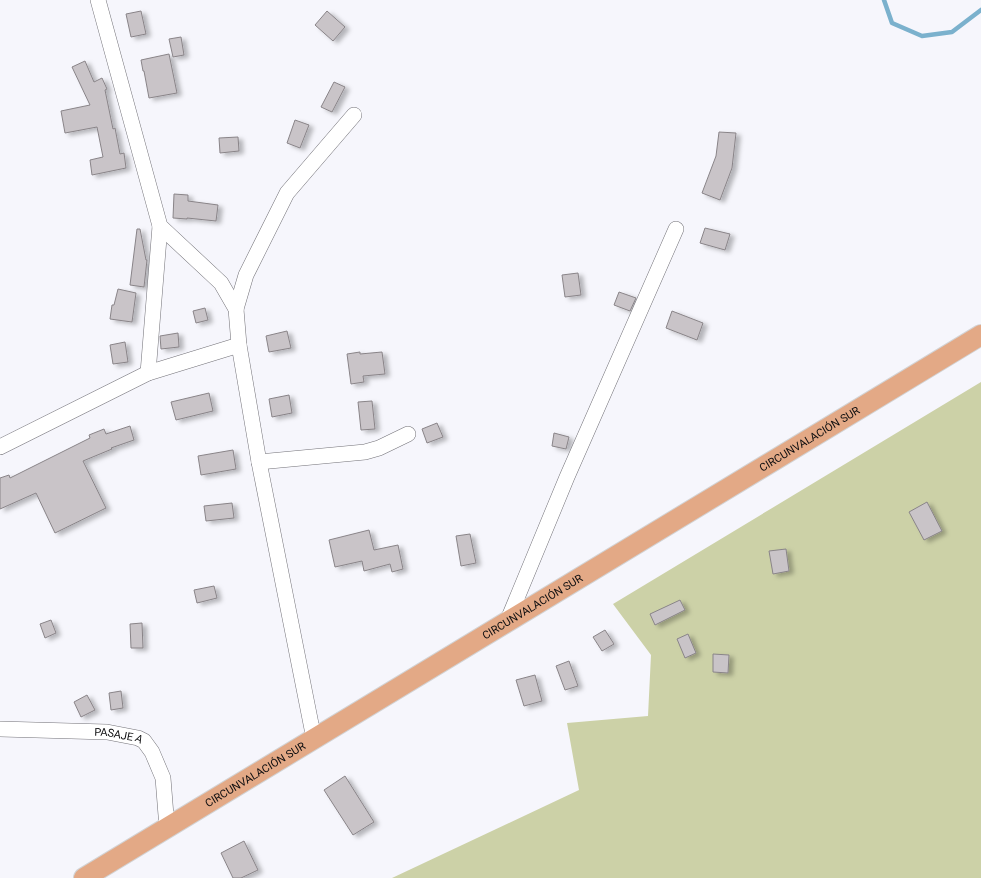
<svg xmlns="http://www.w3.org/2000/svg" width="981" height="878" font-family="Roboto,sans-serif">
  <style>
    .green { fill: #ccd1a7 }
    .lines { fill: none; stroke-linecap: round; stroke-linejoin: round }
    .stream { stroke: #7bb1cd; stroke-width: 4.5 }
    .building { fill: #c9c4c8; stroke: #898488; filter: url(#shadow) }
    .minor-casing { stroke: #737278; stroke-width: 16 }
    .major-casing { stroke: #d3d3d4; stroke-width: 22 }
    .minor { stroke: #fff; stroke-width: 15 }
    .major { stroke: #e3a986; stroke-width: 20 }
    .labels { text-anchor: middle; stroke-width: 4; stroke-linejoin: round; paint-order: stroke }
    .street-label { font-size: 11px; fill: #0d0d0f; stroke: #f6f6fc }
  </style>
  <defs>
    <filter id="shadow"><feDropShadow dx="4.5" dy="2.5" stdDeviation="2" flood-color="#0004"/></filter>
  </defs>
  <rect width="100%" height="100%" fill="#f6f6fc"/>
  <path class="green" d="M 981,382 L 981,878 L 392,878 L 579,790 L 567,723 L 648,716 L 651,655 L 613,604 Z"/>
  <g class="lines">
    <path class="stream" d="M 884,0 L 892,23 L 922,36 L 952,32 L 981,10"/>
  </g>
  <g class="building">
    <path d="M 141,11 L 146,34 L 131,37 L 126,14 Z"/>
    <path d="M 327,11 L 345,27 L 333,41 L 315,25 Z"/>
    <path d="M 181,37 L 184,55 L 173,57 L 169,39 Z"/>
    <path d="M 169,54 L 177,93 L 149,98 L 144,71 L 143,71 L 141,60 Z"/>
    <path d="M 85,61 L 94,82 L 102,78 L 107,89 L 105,90 L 113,129 L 115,128 L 120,154 L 124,153 L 126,168 L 92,175 L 90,160 L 103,157 L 97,127 L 65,133 L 61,111 L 90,105 L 72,67 Z"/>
    <path d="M 334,82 L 345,87 L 332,112 L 321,107 Z"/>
    <path d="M 295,120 L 309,125 L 300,148 L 287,143 Z"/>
    <path d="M 719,132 L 736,133 L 732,168 L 720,200 L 702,193 L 716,156 Z"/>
    <path d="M 238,137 L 239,151 L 220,153 L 219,138 Z"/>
    <path d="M 174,194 L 188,195 L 188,201 L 218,205 L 216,221 L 187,218 L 187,219 L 173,218 Z"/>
    <path d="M 705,228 L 730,234 L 725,250 L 700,243 Z"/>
    <path d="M 137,229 L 140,229 L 146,260 L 147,260 L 144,287 L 130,285 Z"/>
    <path d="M 578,273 L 581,295 L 565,297 L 562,275 Z"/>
    <path d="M 118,289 L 136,293 L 132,322 L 110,319 L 112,305 L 114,305 Z"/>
    <path d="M 619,292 L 636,298 L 630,311 L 614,305 Z"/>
    <path d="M 205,308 L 208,320 L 196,323 L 193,311 Z"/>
    <path d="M 672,311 L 703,323 L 697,340 L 666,328 Z"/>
    <path d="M 287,331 L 291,348 L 269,352 L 266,336 Z"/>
    <path d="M 178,333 L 179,347 L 161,349 L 160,336 Z"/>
    <path d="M 125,342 L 128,362 L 113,364 L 110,345 Z"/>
    <path d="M 360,352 L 360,354 L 382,352 L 385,374 L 363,376 L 364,382 L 351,384 L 347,354 Z"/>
    <path d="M 209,393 L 213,411 L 176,420 L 171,402 Z"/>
    <path d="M 289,395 L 292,413 L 272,417 L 269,399 Z"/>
    <path d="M 372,401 L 375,429 L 361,430 L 358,402 Z"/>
    <path d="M 437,423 L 443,437 L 427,443 L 422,429 Z"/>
    <path d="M 130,426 L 134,440 L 111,448 L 112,449 L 83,461 L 106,508 L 55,533 L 36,493 L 0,509 L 0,478 L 9,475 L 10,478 L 90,438 L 89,435 L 104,429 L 106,434 Z"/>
    <path d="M 554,433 L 569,437 L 566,449 L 552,446 Z"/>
    <path d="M 233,450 L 236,469 L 201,475 L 198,456 Z"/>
    <path d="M 927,502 L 942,531 L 924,540 L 909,512 Z"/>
    <path d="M 232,503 L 234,518 L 206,521 L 204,506 Z"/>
    <path d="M 369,530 L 374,550 L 398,545 L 403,569 L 392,572 L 390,564 L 364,571 L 362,561 L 335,567 L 329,540 Z"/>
    <path d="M 470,534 L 476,563 L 461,566 L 456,536 Z"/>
    <path d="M 786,549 L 789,571 L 773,574 L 769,551 Z"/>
    <path d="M 214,586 L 217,598 L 197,603 L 194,590 Z"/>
    <path d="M 680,600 L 685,610 L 655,625 L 650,614 Z"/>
    <path d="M 51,620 L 56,633 L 45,638 L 40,624 Z"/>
    <path d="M 142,623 L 143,648 L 131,648 L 130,624 Z"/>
    <path d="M 605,630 L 614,644 L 602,651 L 593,637 Z"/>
    <path d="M 688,634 L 696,653 L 685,658 L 677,639 Z"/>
    <path d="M 713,654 L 729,655 L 728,673 L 713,672 Z"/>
    <path d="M 569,661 L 578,686 L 565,690 L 556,666 Z"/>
    <path d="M 535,675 L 542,701 L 524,706 L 516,680 Z"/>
    <path d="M 121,691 L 123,708 L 111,710 L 109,693 Z"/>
    <path d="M 87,695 L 95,710 L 81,717 L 74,702 Z"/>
    <path d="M 345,776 L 374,822 L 353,835 L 324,790 Z"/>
    <path d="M 244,841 L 258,870 L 241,878 L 233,878 L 221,853 Z"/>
  </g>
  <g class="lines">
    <g class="minor-casing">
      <g id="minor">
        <path d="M 98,0 L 160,226 L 221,283 L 236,309 L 239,345 L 259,462 L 314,739"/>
        <path d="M 236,309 L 246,275 L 287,193 L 354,115"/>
        <path d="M 148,373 L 160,226"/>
        <path d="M 0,447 L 148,373 L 239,345"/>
        <path d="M 259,462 L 365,452 L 379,448 L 408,434"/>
        <path d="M 507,622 L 567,477 L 676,229"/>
        <path id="s1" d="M 0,729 L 107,732 L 138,738 L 144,741 L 152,752 L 163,778 L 167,828"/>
      </g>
    </g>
    <g class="major-casing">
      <g id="major">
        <path id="s2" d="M 84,878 L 981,335"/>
      </g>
    </g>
    <use href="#minor" class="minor"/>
    <use href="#major" class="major"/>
  </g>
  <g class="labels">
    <g class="street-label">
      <text dy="4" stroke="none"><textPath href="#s2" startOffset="848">CIRCUNVALACIÓN SUR</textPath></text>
      <text dy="4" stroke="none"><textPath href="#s2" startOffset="524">CIRCUNVALACIÓN SUR</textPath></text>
      <text dy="4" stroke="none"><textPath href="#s1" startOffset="119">PASAJE A</textPath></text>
      <text dy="4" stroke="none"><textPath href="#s2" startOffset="200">CIRCUNVALACIÓN SUR</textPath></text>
    </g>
  </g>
</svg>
